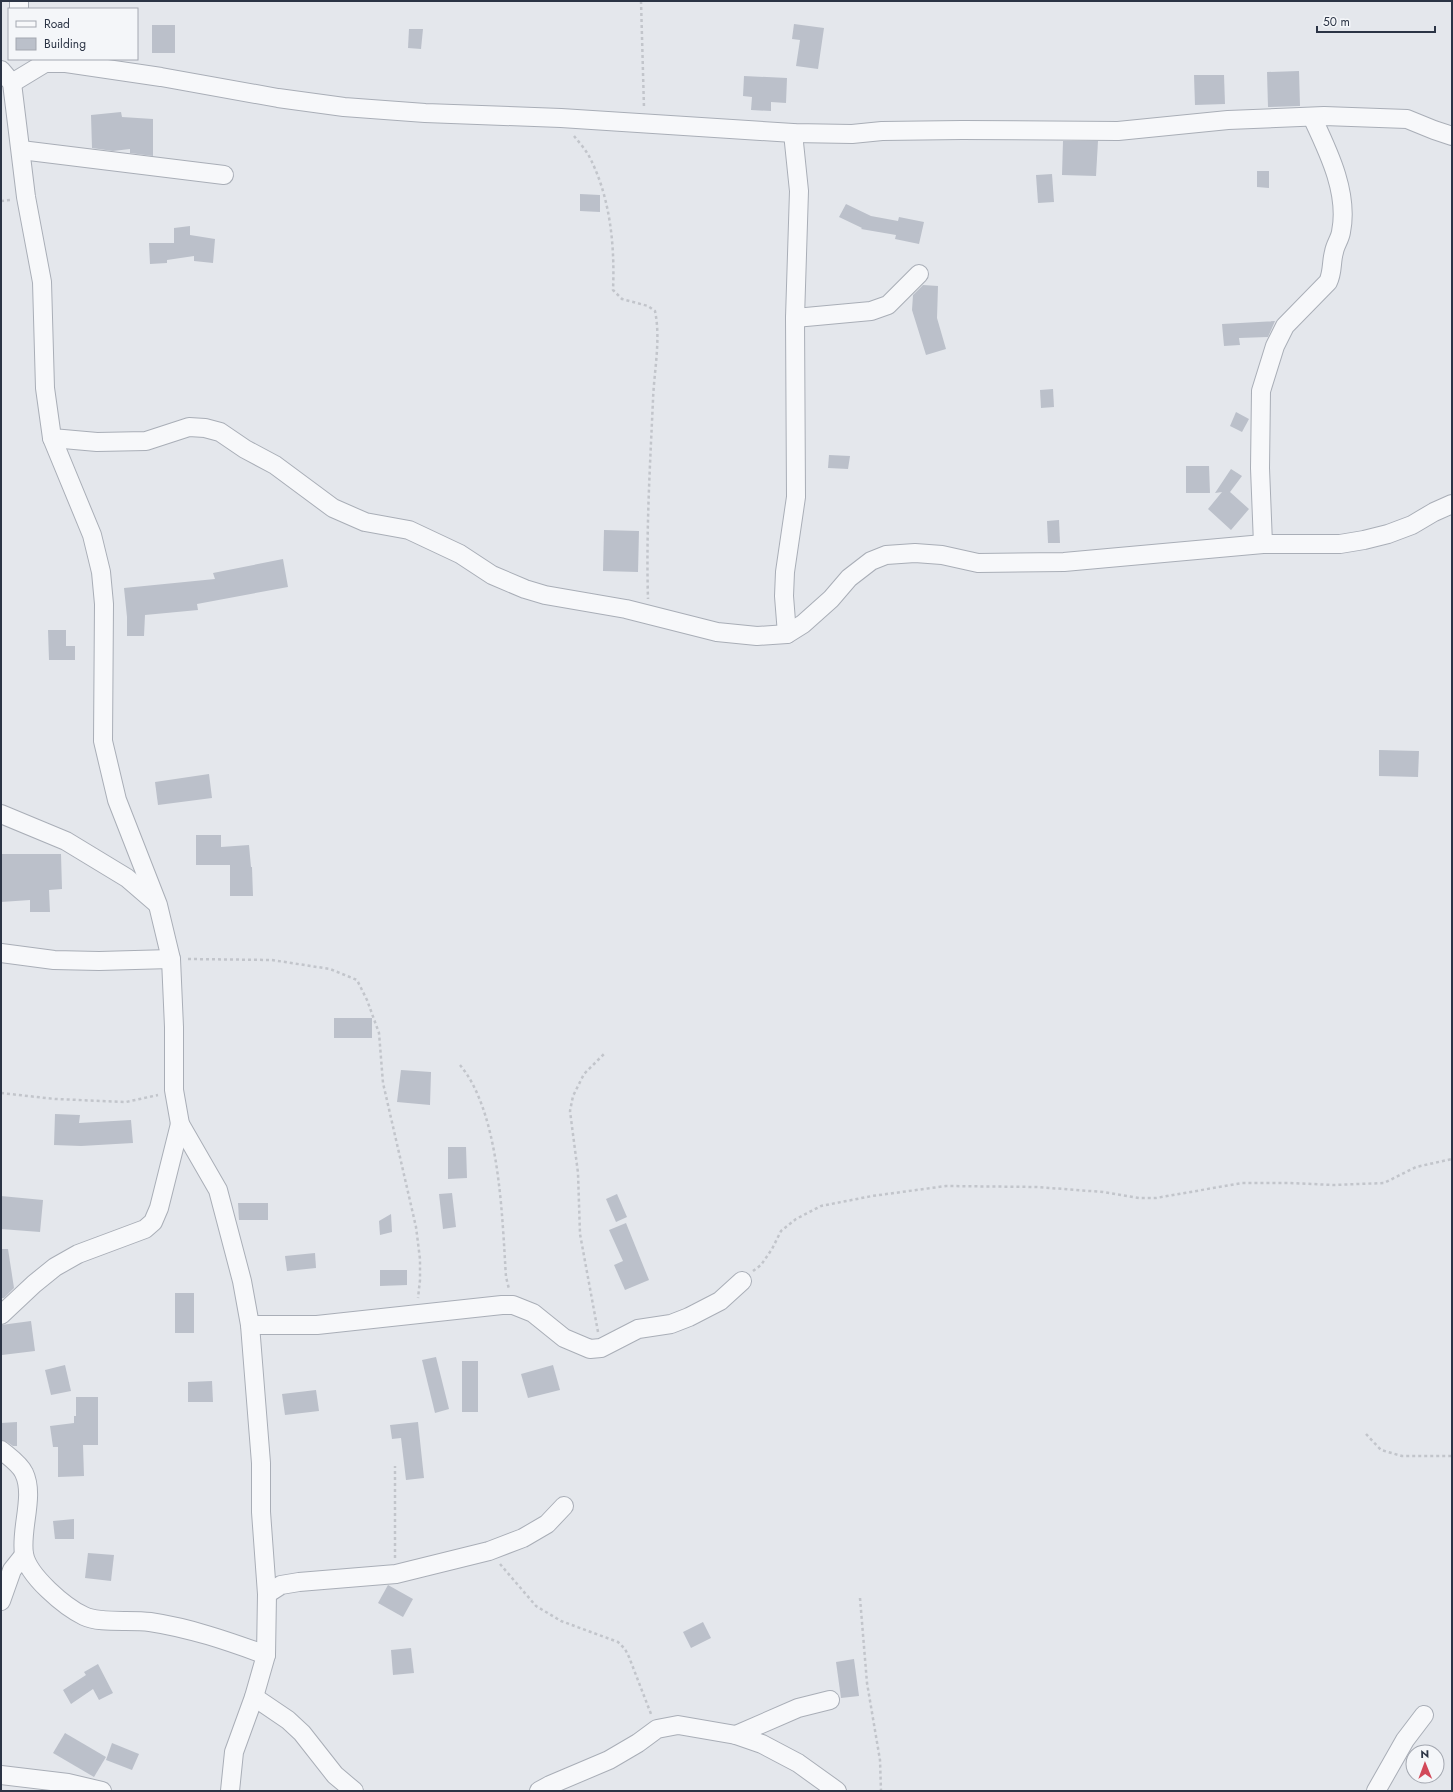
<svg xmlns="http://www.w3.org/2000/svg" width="1453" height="1792" font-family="Jost,sans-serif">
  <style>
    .building { fill: #bbc0ca }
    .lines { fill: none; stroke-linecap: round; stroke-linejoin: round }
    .minor-casing { stroke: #a9aeb7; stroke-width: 20 }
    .path { stroke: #c2c5cb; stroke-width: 2.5; stroke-dasharray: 3 3; stroke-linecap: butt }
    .minor { stroke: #f7f8fa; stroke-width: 18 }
  </style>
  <rect width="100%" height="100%" fill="#e4e7ec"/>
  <g class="building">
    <path d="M 794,24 L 824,28 L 818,69 L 796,66 L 800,40 L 792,39 Z"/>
    <rect x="152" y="25" width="23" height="28"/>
    <path d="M 409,29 L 423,29 L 421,49 L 408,48 Z"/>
    <path d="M 1299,71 L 1300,106 L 1268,107 L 1267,72 Z"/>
    <path d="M 1194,75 L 1224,75 L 1225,104 L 1195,105 Z"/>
    <path d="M 744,76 L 787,78 L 786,103 L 771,102 L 771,111 L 751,110 L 752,97 L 743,96 Z"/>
    <path d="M 121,112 L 122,117 L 153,119 L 153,156 L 130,153 L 130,149 L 113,151 L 92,148 L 91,115 Z"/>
    <path d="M 1063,141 L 1098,141 L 1096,176 L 1062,175 Z"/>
    <path d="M 1257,171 L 1269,171 L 1269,188 L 1257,187 Z"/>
    <path d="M 1052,174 L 1054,202 L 1038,203 L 1036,175 Z"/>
    <path d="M 580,194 L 600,195 L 600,212 L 580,211 Z"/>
    <path d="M 846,204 L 871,216 L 898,221 L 899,217 L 924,222 L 919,244 L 895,239 L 896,235 L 861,229 L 862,228 L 839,217 Z"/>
    <path d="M 190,226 L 190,235 L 215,239 L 213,263 L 194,261 L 194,256 L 167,260 L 167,263 L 150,264 L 149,243 L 174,243 L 174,228 Z"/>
    <path d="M 923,285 L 938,286 L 937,318 L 946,349 L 926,355 L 912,310 L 913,295 Z"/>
    <path d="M 1275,321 L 1268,337 L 1239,338 L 1240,345 L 1224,346 L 1222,324 Z"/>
    <path d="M 1053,389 L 1054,407 L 1041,408 L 1040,390 Z"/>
    <path d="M 1236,412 L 1249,419 L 1242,432 L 1230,426 Z"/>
    <path d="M 829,455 L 850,456 L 848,469 L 828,468 Z"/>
    <path d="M 1186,466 L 1209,466 L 1210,493 L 1186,493 Z"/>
    <path d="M 1231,469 L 1242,476 L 1230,492 L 1249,509 L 1231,530 L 1208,509 L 1222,492 L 1215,493 Z"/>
    <path d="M 1059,520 L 1060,543 L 1048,543 L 1047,521 Z"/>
    <path d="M 604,530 L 639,531 L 638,572 L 603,571 Z"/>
    <path d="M 283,559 L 288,587 L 197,604 L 198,610 L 145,615 L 144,636 L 127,636 L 127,617 L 124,588 L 215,579 L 213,573 Z"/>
    <path d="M 48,630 L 66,630 L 66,646 L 75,646 L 75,660 L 49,660 Z"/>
    <path d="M 1379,750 L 1419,751 L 1418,777 L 1379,776 Z"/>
    <path d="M 209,774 L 212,798 L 158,805 L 155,782 Z"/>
    <path d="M 196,835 L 221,835 L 221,847 L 249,845 L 251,867 L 252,867 L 253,896 L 230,896 L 230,865 L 196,865 Z"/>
    <path d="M 1,854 L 61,854 L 62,889 L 49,890 L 50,912 L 30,912 L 30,900 L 1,902 Z"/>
    <rect x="334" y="1018" width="38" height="20"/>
    <path d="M 401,1070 L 431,1072 L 430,1105 L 397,1102 Z"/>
    <path d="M 55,1114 L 80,1115 L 79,1123 L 131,1120 L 133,1143 L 81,1146 L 54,1145 Z"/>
    <path d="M 448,1147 L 466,1147 L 467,1178 L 448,1179 Z"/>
    <path d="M 452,1193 L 456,1227 L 443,1229 L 439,1194 Z"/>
    <path d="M 617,1194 L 627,1217 L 616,1222 L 606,1199 Z"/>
    <path d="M 1,1196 L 43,1200 L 40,1232 L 1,1229 Z"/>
    <path d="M 238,1203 L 268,1203 L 268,1220 L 239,1220 Z"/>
    <path d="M 391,1214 L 392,1232 L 380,1235 L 379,1221 Z"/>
    <path d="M 626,1223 L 649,1280 L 625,1290 L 614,1265 L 623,1261 L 609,1230 Z"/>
    <path d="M 1,1249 L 8,1249 L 14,1288 L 4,1298 L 1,1298 Z"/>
    <path d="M 315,1253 L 316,1268 L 287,1271 L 285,1256 Z"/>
    <path d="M 380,1270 L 407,1270 L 407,1285 L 380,1286 Z"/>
    <rect x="175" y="1293" width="19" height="40"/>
    <path d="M 31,1321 L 35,1351 L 2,1355 L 1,1325 Z"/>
    <path d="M 436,1357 L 449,1409 L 435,1413 L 422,1360 Z"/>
    <rect x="462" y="1361" width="16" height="51"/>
    <path d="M 65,1365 L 71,1391 L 51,1395 L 45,1370 Z"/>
    <path d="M 553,1365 L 560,1390 L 528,1398 L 521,1374 Z"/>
    <path d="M 212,1381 L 213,1402 L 188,1402 L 188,1382 Z"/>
    <path d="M 316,1390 L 319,1411 L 285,1415 L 282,1394 Z"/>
    <path d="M 76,1397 L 98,1397 L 98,1445 L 83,1445 L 84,1476 L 58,1477 L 58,1447 L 53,1447 L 50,1426 L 74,1423 L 74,1416 L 76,1416 Z"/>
    <path d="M 17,1422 L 17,1446 L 13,1446 L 7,1442 L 1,1440 L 1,1423 Z"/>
    <path d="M 418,1422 L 424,1478 L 406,1480 L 401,1438 L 392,1439 L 390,1425 Z"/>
    <path d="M 74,1519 L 74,1539 L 55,1539 L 53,1521 Z"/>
    <path d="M 88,1553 L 114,1555 L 111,1581 L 85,1578 Z"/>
    <path d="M 388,1585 L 413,1599 L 403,1617 L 378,1603 Z"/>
    <path d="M 703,1622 L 711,1638 L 691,1648 L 683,1632 Z"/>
    <path d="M 411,1648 L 414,1673 L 393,1675 L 391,1650 Z"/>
    <path d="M 854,1659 L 859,1696 L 841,1698 L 836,1662 Z"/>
    <path d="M 98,1664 L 113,1693 L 99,1700 L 93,1689 L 71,1704 L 63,1690 L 86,1675 L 84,1672 Z"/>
    <path d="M 65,1733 L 106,1757 L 94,1777 L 53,1753 Z"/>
    <path d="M 112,1743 L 139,1754 L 132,1770 L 106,1760 Z"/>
  </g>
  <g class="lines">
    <g class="minor-casing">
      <g id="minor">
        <path d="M 19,9 L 19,1"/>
        <path d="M 1,70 L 12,83 L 26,197 L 42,282 L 45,388 L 52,438 L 97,442 L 146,441 L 189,427 L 205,428 L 220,432 L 245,449 L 275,465 L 333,508 L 365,522 L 409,530 L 460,554 L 492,575 L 525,589 L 545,595 L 626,609 L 717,632 L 757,636 L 787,634 L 803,624 L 831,599 L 849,578 L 871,561 L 886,555 L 915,553 L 942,555 L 978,563 L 1064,562 L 1263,544 L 1340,544 L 1364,540 L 1388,534 L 1412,525 L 1434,512 L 1452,504"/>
        <path d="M 12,83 L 45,63 L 66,63 L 161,77 L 278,98 L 344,107 L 425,113 L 561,118 L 793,133 L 852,134 L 882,131 L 962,130 L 1118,131 L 1228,120 L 1324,116 L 1407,119 L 1434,130 L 1452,136"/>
        <path d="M 21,150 L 224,175"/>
        <path d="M 795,318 L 871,311 L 888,305 L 919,274"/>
        <path d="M 52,438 L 92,535 L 101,572 L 104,604 L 103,741 L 117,800 L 158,905 L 171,959 L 174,1027 L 174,1090 L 180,1124 L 218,1190 L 242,1281 L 250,1325 L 261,1463 L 261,1512 L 267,1594"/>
        <path d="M 1263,544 L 1260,468 L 1261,391 L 1275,346 L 1285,326 L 1328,282 C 1333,272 1331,262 1334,252 C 1335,245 1340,239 1341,232 C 1349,193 1328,151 1312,117"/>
        <path d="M 787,634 L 784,596 L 785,572 L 796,497 L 795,318 L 799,191 L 793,133"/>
        <path d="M 1,814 L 66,841 L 127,878 L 156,903"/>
        <path d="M 1,953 L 54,960 L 99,961 L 171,959"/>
        <path d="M 1,1315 L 34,1284 L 55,1267 L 78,1254 L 145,1229 L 153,1222 L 159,1208 L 180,1124"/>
        <path d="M 250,1325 L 317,1325 L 502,1305 L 513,1305 L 533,1313 L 564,1338 L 590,1349 L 601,1348 L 638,1329 L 671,1324 L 689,1317 L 720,1301 L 742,1281"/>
        <path d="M 1,1450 C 8,1456 20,1464 24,1473 C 35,1496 20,1529 24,1554 C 28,1576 65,1607 84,1616 C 100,1624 131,1619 150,1622 C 190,1628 228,1641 266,1655"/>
        <path d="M 1,1601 L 12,1570 L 24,1555"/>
        <path d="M 254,1697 L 288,1720 L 302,1733 L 335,1775 L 354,1791"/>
        <path d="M 736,1735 L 798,1708 L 830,1700"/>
        <path d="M 1,1775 L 68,1783 L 102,1791"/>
        <path d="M 230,1791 L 234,1752 L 254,1697 L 266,1655 L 267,1594 L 281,1585 L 299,1582 L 396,1574 L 489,1551 L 523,1538 L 547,1524 L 564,1506"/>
        <path d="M 539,1791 L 550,1785 L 609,1760 L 638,1743 L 657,1729 L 678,1725 L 736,1735 L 762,1744 L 798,1763 L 837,1791"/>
        <path d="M 1376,1791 L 1405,1740 L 1424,1715"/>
      </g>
    </g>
    <g class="path">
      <path d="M 641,1 L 644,108"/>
      <path d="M 574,136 C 579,142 585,149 589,156 C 610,196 615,245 613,290 L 622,299 L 648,306 L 655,311 C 661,340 654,371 653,400 C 650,466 646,532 648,599"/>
      <path d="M 1,201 L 10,200"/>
      <path d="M 188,959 L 272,960 L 330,969 L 357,980 L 367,1000 L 379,1033 L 383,1083 L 416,1227 L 420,1259 L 420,1280 L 418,1298"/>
      <path d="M 460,1065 C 500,1113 502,1216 506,1277 L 509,1289"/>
      <path d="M 1,1093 L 55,1099 L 126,1102 L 158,1095"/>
      <path d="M 753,1271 L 761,1265 L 772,1249 L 781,1231 L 796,1219 L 821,1206 L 872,1196 L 946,1186 L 1037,1187 L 1103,1192 L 1139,1198 L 1156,1198 L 1242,1183 L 1290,1183 L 1334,1185 L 1384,1183 L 1416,1167 L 1452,1159"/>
      <path d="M 598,1332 L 580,1234 L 578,1173 L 570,1111 L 573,1096 L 584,1074 L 605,1053"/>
      <path d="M 1366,1434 L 1381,1450 L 1402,1456 L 1452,1456"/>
      <path d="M 395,1558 L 395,1466"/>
      <path d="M 500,1564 L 536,1606 L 561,1621 L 618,1642 L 625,1649 L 629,1657 L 651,1714"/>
      <path d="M 860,1598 L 867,1683 L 880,1760 L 881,1791"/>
    </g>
    <use href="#minor" class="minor"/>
  </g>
  <rect width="1453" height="1792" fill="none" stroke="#2b3445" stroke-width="4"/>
  <rect x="8" y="8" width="130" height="52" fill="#f4f6f9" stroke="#a4a8b1"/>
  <rect x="16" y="21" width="20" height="6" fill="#f7f8fa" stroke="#a4a8b1"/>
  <text x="44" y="28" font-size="12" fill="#2b3445">Road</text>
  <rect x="16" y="38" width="20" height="12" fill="#bbc0ca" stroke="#a4a8b1"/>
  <text x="44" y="48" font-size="12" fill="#2b3445">Building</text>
  <g transform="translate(1425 1764) rotate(359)"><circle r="19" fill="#f4f6f9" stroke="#a4a8b1"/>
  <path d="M0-3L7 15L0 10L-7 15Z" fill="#d24859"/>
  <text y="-6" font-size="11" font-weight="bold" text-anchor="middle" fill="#2b3445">N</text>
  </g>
  <path d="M1317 26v6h118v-6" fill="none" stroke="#2b3445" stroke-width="2"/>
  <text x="1323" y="26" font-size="12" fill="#2b3445" stroke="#f4f6f9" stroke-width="3" paint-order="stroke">50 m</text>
</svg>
